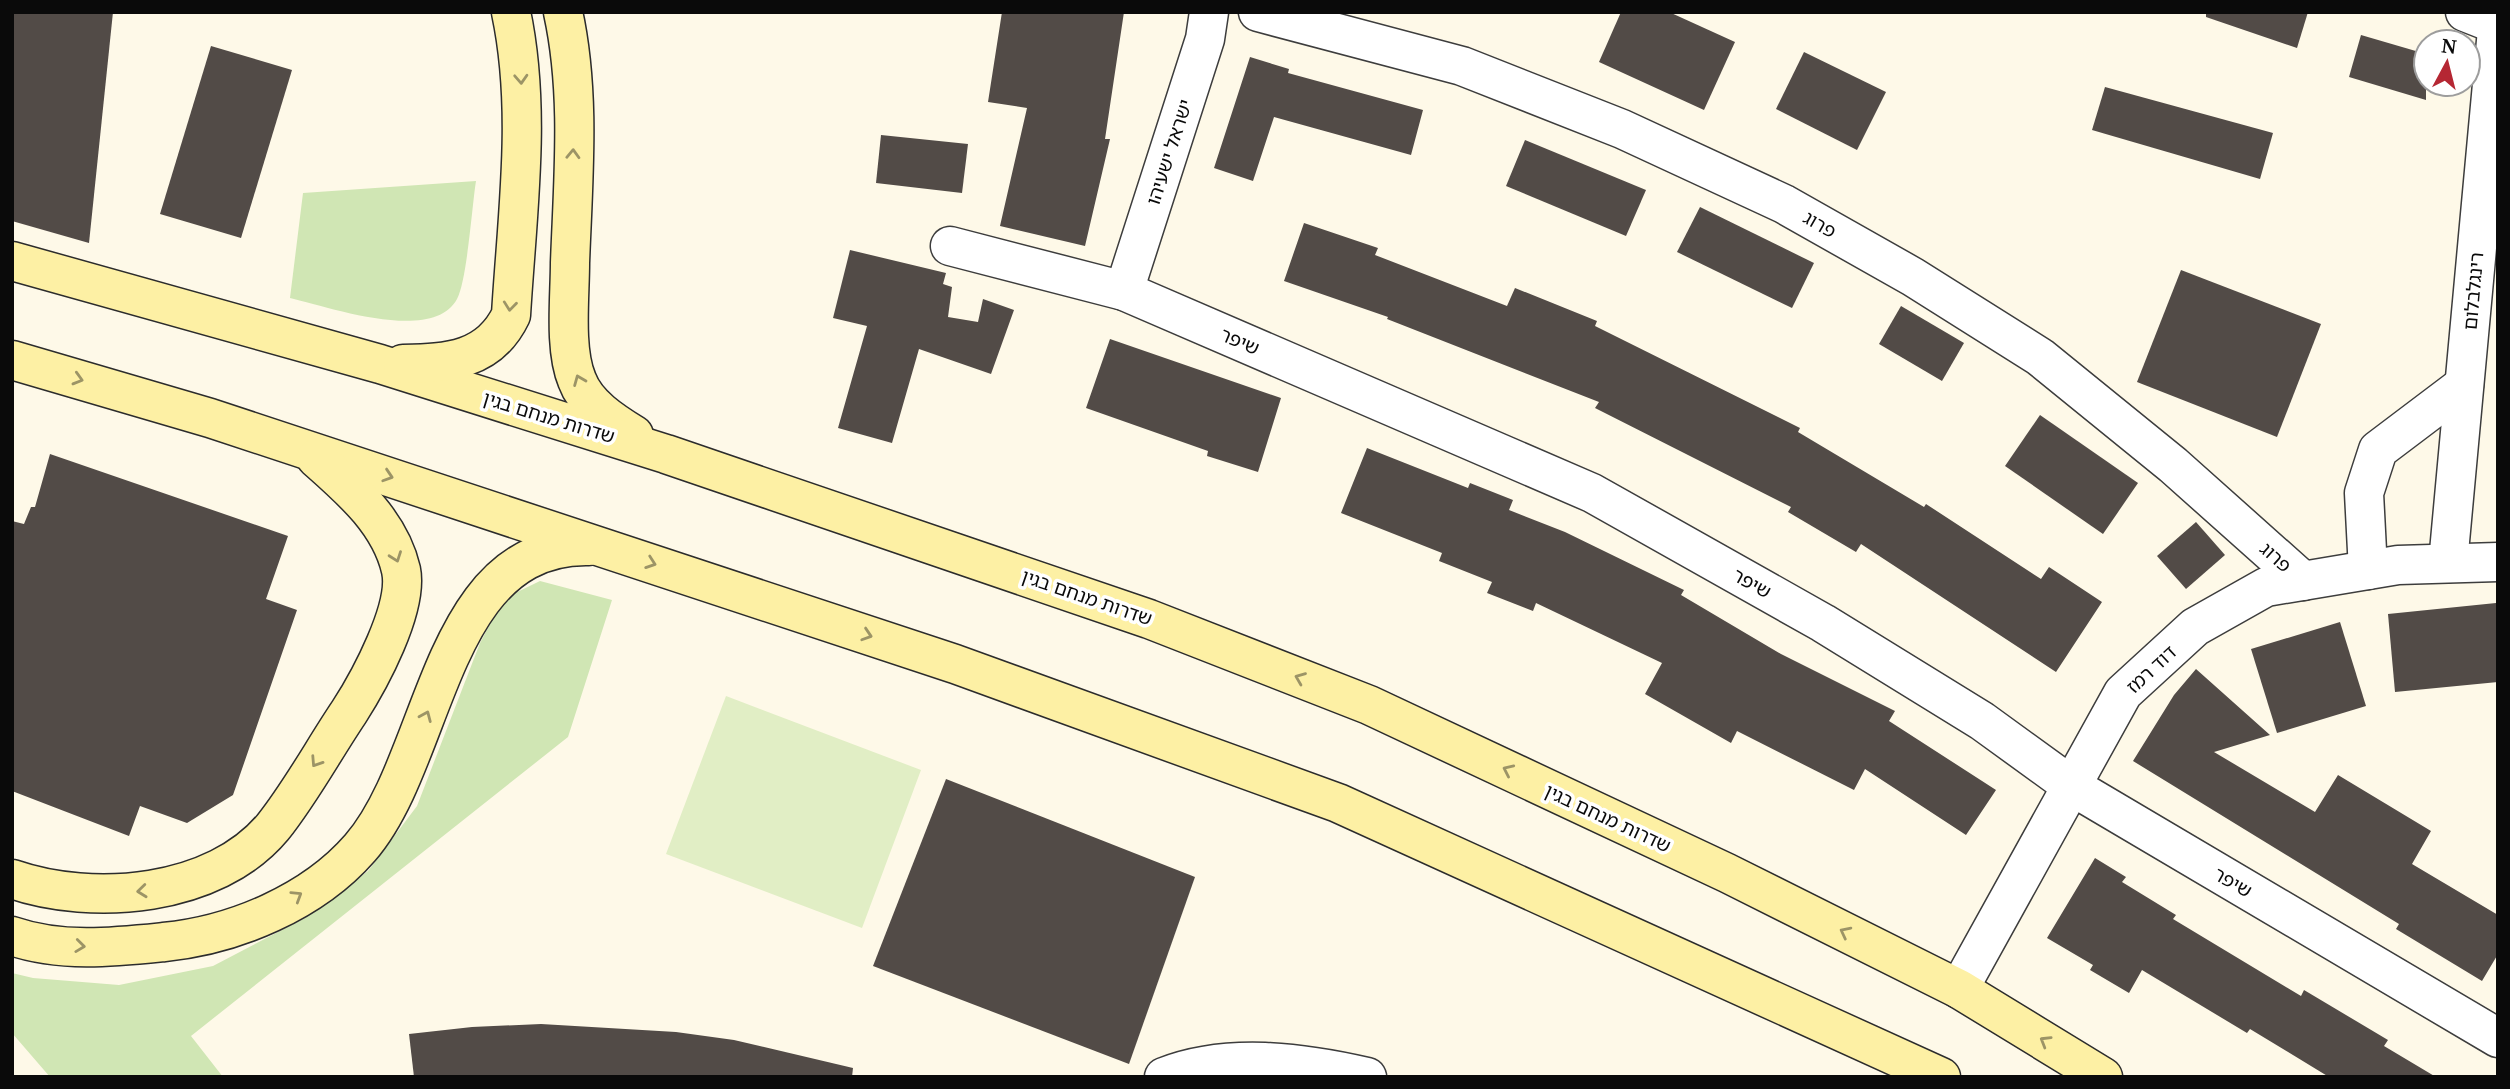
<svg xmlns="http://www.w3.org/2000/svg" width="2510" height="1089" font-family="'Noto Serif','Noto Sans Hebrew',serif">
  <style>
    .green { fill: #d0e6b4 }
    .pitch { fill: #e1eec5 }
    .building { fill: #524b47 }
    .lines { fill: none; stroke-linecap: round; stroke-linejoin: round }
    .minor-casing { stroke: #3d3d3d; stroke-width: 41 }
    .tertiary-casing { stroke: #3d3d3d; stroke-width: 41 }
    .secondary-casing { stroke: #2c2c2c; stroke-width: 41 }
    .minor { stroke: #fff; stroke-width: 38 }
    .tertiary { stroke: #fff; stroke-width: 38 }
    .secondary { stroke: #fdf0a4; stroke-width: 38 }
    .oneway { stroke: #9c9466 }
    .labels { text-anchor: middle; stroke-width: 7; stroke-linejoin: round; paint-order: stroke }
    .street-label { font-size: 19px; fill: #0a0a0a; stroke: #fff }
  </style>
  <rect width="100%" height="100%" fill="#fef9e8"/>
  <g class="green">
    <path d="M 476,181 C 472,206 467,281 457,299 C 433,344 329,307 290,298 L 303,193 Z"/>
    <path d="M 540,581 L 612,600 L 568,737 L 191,1036 L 223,1077 L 50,1077 L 12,1033 L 12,973 L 33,978 L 119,985 L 213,966 L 305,918 L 368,871 L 417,806 L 480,643 L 503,599 Z"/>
  </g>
  <path class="pitch" d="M 726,696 L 921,770 L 862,928 L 666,854 Z"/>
  <g class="building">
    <path d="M 12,12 L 113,12 L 89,243 L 12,221 Z"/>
    <path d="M 1002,12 L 1124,12 L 1105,139 L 1110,139 L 1085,246 L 1000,226 L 1027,108 L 988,102 Z"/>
    <path d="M 1621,12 L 1669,12 L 1735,42 L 1704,110 L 1599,62 Z"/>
    <path d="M 2206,12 L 2308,12 L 2297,48 L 2206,17 Z"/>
    <path d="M 2361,35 L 2426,54 L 2426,100 L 2349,77 Z"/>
    <path d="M 211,46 L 292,70 L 241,238 L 160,214 Z"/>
    <path d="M 1804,52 L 1886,92 L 1857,150 L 1776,109 Z"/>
    <path d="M 1250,57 L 1289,69 L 1288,73 L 1423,110 L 1411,155 L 1274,117 L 1253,181 L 1214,168 Z"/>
    <path d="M 2105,87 L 2273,133 L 2260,179 L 2092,130 Z"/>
    <path d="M 881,135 L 968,144 L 962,193 L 876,183 Z"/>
    <path d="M 1525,140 L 1646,190 L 1626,236 L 1506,186 Z"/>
    <path d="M 1700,207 L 1814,263 L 1792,308 L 1677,252 Z"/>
    <path d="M 1304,223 L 1378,248 L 1375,255 L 1507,306 L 1515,288 L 1597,321 L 1595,326 L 1800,428 L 1798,432 L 1924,507 L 1926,504 L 2041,579 L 2049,567 L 2102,602 L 2056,672 L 1861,544 L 1856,552 L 1788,512 L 1791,507 L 1595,408 L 1599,402 L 1387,319 L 1388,317 L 1284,281 Z"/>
    <path d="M 850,250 L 946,273 L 943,284 L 952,287 L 948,317 L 978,322 L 983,299 L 1014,310 L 991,374 L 919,349 L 892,443 L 838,428 L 867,326 L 833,318 Z"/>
    <path d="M 2181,270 L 2321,324 L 2277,437 L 2137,382 Z"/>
    <path d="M 1901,306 L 1964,343 L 1942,381 L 1879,344 Z"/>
    <path d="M 1110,339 L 1281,398 L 1258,472 L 1207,456 L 1208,451 L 1086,408 Z"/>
    <path d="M 2040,415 L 2138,483 L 2103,534 L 2005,466 Z"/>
    <path d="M 1367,448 L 1468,488 L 1470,483 L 1513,500 L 1509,510 L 1565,532 L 1684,590 L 1681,595 L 1781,654 L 1895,711 L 1889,721 L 1996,790 L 1966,835 L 1865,769 L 1854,790 L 1737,731 L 1731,743 L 1645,694 L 1662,663 L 1536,603 L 1533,611 L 1487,593 L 1492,582 L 1439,561 L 1442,553 L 1341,513 Z"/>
    <path d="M 50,454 L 288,536 L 266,599 L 297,610 L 233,795 L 187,823 L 140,806 L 129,836 L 12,791 L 12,521 L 24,524 L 31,507 L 35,507 Z"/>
    <path d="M 2196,522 L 2225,555 L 2186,589 L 2157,556 Z"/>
    <path d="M 2496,603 L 2498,682 L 2395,692 L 2388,614 Z"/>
    <path d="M 2340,622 L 2366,706 L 2277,733 L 2251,649 Z"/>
    <path d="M 2196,669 L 2270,735 L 2214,752 L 2315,812 L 2338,775 L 2431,831 L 2412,864 L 2498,915 L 2498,954 L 2482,981 L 2396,929 L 2399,924 L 2133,761 L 2174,695 Z"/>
    <path d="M 946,779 L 1195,877 L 1129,1064 L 873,966 Z"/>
    <path d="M 2095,858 L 2126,877 L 2122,882 L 2176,915 L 2173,919 L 2301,996 L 2304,990 L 2388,1040 L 2384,1046 L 2436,1077 L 2329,1077 L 2250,1029 L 2247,1033 L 2142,970 L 2129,993 L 2090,970 L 2093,965 L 2047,938 Z"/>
    <path d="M 541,1024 L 676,1032 L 734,1040 L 853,1068 L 852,1077 L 414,1077 L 409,1034 L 472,1027 Z"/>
  </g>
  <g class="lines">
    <g class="minor-casing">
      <g id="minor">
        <path d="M 1258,12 L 1462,66 L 1622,129 L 1784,204 L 1913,277 L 2040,357 L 2173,465 L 2303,581"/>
        <path d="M 2465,12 L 2498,25"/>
        <path d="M 950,246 L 1124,291 L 1592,493 L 1823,623 L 1982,721 L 2073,787 L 2498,1038"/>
        <path d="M 1124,291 L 1205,39 L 1209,12"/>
        <path d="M 2368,570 L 2364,493 L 2378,450 L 2464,385"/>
        <path d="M 1164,1077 C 1227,1052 1302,1062 1367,1077"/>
      </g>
    </g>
    <g class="tertiary-casing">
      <g id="tertiary">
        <path d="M 2448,563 L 2498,19"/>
        <path d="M 1959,989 L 2123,693 L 2195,627 L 2266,587 L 2398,565 L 2498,562"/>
      </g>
    </g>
    <g class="secondary-casing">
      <g id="secondary">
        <path d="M 563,12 C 581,94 573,180 570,263 C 570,297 564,349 577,380 C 586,405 613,422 634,435"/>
        <path d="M 12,261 L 380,364 L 666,454 L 1149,619 L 1369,705 L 1727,873 L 1959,989 L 2103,1077"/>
        <path d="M 12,360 L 210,418 L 955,664 L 1338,803 L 1941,1077"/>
        <path d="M 403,364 C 448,363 489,361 511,315 C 517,215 532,111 511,12"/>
        <path d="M 12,879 C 93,907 215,897 273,827 C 301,792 324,749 349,712 C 369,681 409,608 401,570 C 390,522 351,489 316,458"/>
        <path d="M 12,936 C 61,953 115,947 164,942 C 235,935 313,902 360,848 C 438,759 438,543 589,546"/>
      </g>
    </g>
    <use href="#minor" class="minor"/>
    <use href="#tertiary" class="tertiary"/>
    <use href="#secondary" class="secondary"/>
  </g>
  <defs><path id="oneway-chevron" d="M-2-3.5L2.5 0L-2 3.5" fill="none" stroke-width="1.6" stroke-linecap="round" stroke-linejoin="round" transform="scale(1.75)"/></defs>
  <g class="oneway">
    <use href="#oneway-chevron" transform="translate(521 79) rotate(87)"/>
    <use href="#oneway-chevron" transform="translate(573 154) rotate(-88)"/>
    <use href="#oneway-chevron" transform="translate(510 306) rotate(96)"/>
    <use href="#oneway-chevron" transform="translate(78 379) rotate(16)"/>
    <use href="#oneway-chevron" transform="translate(579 380) rotate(-112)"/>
    <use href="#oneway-chevron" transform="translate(388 476) rotate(18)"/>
    <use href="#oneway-chevron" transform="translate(396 557) rotate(70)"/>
    <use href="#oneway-chevron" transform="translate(651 563) rotate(19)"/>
    <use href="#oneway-chevron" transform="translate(867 635) rotate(18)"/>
    <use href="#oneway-chevron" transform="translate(1300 678) rotate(-158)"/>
    <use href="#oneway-chevron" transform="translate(426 716) rotate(-67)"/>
    <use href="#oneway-chevron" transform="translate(316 762) rotate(123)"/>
    <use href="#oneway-chevron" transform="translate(1508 770) rotate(-155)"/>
    <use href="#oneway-chevron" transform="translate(142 891) rotate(174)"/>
    <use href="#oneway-chevron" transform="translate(297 896) rotate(-32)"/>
    <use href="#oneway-chevron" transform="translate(1845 932) rotate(-153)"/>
    <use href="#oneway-chevron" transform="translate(80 946) rotate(7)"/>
    <use href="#oneway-chevron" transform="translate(2045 1041) rotate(-149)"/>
  </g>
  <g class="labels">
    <g class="street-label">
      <text transform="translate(1169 152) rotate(-72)" y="7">ישראל ישעיהו</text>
      <text transform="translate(1820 224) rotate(30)" y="7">פרוג</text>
      <text transform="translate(2473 291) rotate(-85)" y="7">רינגלבלום</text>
      <text transform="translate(1240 341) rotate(23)" y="7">שיפר</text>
      <text transform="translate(549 417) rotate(17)" y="7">שדרות מנחם בגין</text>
      <text transform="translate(2276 557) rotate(42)" y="7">פרוג</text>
      <text transform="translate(1752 583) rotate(29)" y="7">שיפר</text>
      <text transform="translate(1087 597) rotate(19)" y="7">שדרות מנחם בגין</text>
      <text transform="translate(2151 669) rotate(-43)" y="7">דוד רמז</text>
      <text transform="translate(1608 818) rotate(25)" y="7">שדרות מנחם בגין</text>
      <text transform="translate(2233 882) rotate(30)" y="7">שיפר</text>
    </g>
  </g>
  <rect width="2510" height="1089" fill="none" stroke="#0a0a0a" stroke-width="28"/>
  <g transform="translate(2447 63) rotate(7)"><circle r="33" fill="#ffffff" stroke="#9d9d9d" stroke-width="2"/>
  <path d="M0-5L12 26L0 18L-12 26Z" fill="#b52733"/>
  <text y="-10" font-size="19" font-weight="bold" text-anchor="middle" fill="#0a0a0a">N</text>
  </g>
</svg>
